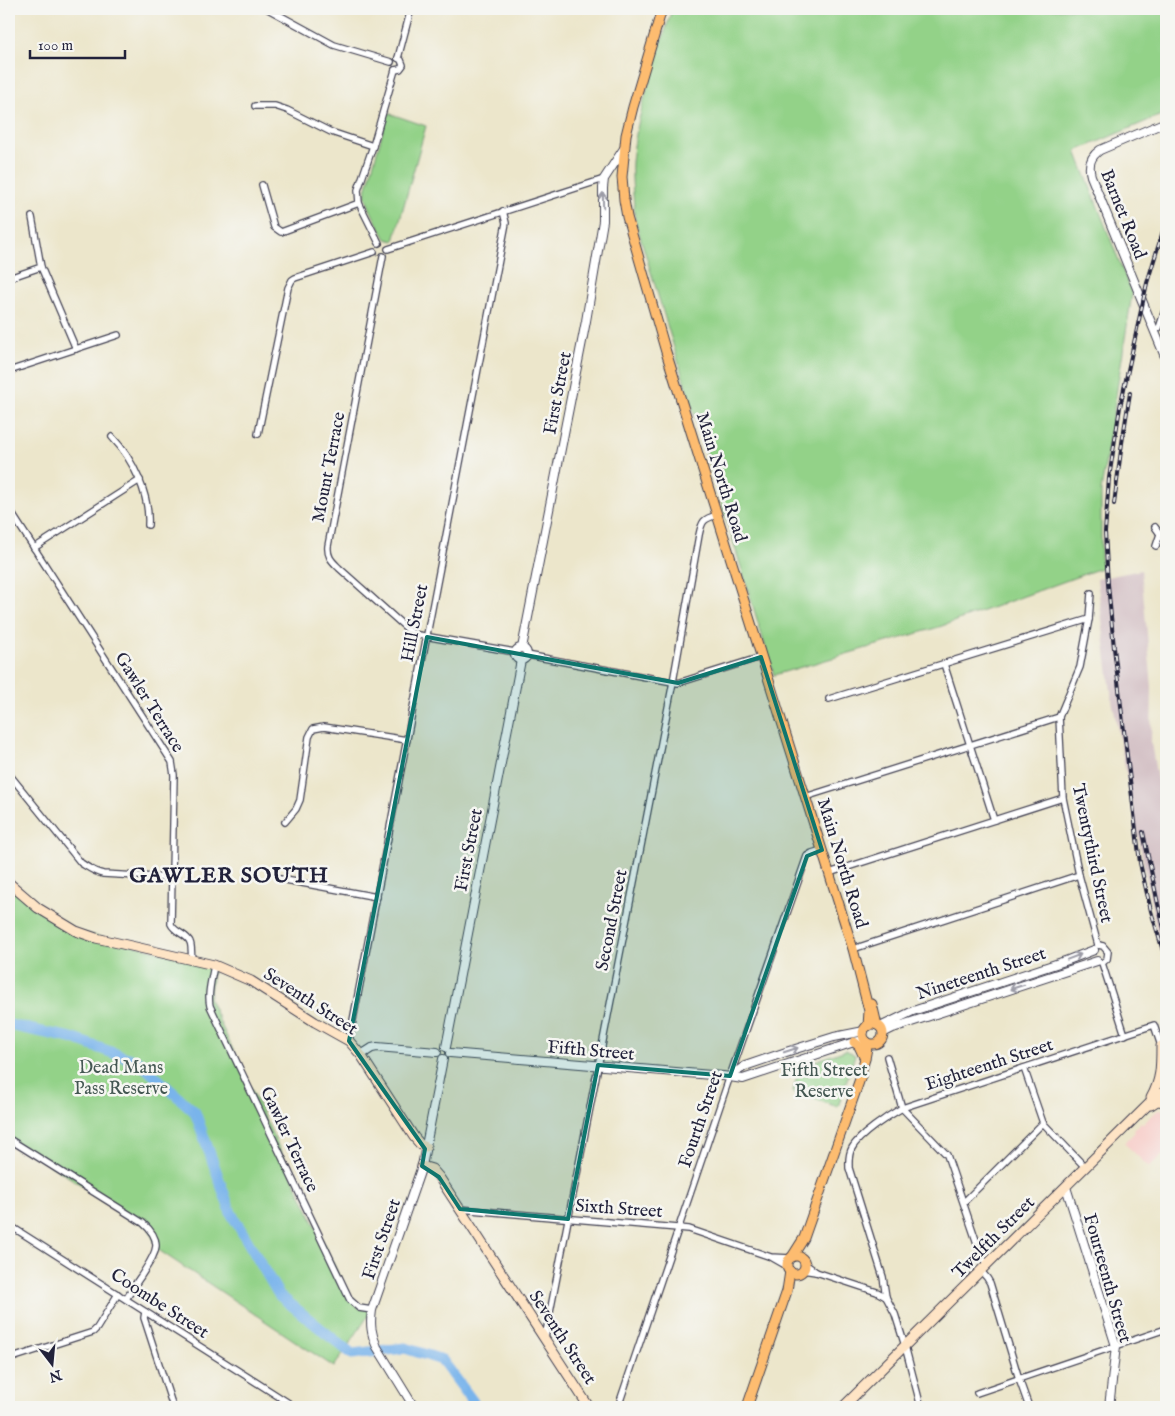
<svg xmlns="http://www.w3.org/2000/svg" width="1175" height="1416" font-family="'IM FELL English',serif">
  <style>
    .built { fill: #f7d0cc }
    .industrial { fill: #d2bec3 }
    .green { fill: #93d288; stroke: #5a7a62 }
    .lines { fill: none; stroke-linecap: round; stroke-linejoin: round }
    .river { stroke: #79b4eb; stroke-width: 11 }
    .minor-casing { stroke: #403f51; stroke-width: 8 }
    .tertiary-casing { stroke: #403f51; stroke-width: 10 }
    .secondary-casing { stroke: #403f51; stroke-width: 11 }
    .primary-casing { stroke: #403f51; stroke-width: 11 }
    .minor { stroke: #fff; stroke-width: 5.5 }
    .tertiary { stroke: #fff; stroke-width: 8 }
    .secondary { stroke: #fee4c5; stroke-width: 9 }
    .primary { stroke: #fdbc6f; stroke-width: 9 }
    .rail-casing { stroke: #22223b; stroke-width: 4 }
    .rail { stroke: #f6f6f2; stroke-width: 2; stroke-dasharray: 5.5; stroke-linecap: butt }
    .oneway { stroke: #9c9ca7 }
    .marked { fill: #0f766e; fill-opacity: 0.2; stroke: #0f766e; stroke-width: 4; stroke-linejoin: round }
    .labels { text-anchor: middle; stroke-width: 5; stroke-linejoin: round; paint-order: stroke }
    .street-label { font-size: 18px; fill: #22223b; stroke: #f6f6f2 }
    .park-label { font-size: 18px; fill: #445752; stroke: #f6f6f2 }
    .district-label { font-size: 22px; font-weight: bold; letter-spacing: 1px; fill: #22223b; stroke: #f6f6f2 }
  </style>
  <rect width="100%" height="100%" fill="#f6f6f2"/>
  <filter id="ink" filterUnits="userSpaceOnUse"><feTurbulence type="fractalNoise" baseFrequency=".02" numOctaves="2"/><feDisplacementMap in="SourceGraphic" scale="10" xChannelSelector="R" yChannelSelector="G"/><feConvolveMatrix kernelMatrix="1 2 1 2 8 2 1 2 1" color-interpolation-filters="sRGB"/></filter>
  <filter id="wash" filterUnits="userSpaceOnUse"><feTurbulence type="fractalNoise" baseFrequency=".0096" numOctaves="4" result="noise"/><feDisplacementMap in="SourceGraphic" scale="20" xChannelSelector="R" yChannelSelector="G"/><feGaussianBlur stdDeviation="1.12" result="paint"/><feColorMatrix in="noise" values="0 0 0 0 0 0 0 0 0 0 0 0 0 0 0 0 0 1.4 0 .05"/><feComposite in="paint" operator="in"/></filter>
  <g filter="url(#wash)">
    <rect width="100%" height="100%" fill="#ece6cb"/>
    <path class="built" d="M 1159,1109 L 1166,1111 L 1166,1152 L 1164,1153 L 1149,1167 L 1124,1143 L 1135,1132 L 1133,1130 L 1141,1122 L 1143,1124 Z"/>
    <path class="industrial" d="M 1141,570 L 1152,687 L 1151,743 L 1166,833 L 1166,968 L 1159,943 L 1112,700 L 1097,579 Z"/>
    <g class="green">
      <path d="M 672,9 L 1166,9 L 1166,113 L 1076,151 L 1132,294 L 1101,491 L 1101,568 L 939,627 L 774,675 L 635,220 C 634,202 631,179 632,162 C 637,110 657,59 672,9 Z"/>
      <path d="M 388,113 L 426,126 L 394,241 L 386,239 C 378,225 369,210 365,194 Z"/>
      <path d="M 9,883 L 76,931 L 214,965 L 209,999 L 350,1299 L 359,1308 L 372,1310 L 334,1367 L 157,1249 L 149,1228 L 9,1139 Z"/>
      <path d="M 846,1050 L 855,1055 L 838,1107 L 793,1092 L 799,1067 Z"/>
    </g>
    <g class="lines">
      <path class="river" d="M 9,1025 L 71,1038 L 139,1062 L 195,1112 L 231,1213 L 279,1295 L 352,1354 L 405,1348 L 442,1360 L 477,1407"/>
    </g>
  </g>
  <g filter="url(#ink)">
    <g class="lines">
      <g class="minor-casing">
        <g id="minor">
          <path d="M 268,9 L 334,45 L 391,62"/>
          <path d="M 398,58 L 411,9"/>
          <path d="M 395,70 L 400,69 L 403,65 L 401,60 L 398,58"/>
          <path d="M 255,106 L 275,106 L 287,110 L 331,132 L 373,146"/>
          <path d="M 262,185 L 274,227 L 281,232 L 359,203"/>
          <path d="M 32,217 L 41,267 L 76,349"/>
          <path d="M 379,243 L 359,203 L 358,190 L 373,146 L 395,70"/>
          <path d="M 388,249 L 604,179"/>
          <path d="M 383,256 L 328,546 C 327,557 332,561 339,568 L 413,634 L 515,652"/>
          <path d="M 9,278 L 41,267"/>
          <path d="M 1155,330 L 1159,328 L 1166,307"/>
          <path d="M 9,371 L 118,335"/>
          <path d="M 258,434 L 288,288 L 292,280 L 295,278 L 374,252"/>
          <path d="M 112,437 C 133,459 150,495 148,525"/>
          <path d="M 9,509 L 172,762 L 174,775 L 171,924 C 175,933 187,934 190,942 C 192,946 191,954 192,960"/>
          <path d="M 1155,527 L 1160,534"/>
          <path d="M 1156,546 L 1160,534 L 1166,531"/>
          <path d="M 34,548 L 140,480"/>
          <path d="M 1091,593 L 1089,619 L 1080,667 L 1059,717 L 1063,798 L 1079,875 L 1098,945"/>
          <path d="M 527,655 L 678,683 L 761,657"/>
          <path d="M 944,664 L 994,820"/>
          <path d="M 829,699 L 1089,619"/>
          <path d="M 9,774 L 81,863 C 89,868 94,872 103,874 L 172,878"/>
          <path d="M 805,797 L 1059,717"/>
          <path d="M 285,822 L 296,809 L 300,800 L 309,737 L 313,729 L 324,727 L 407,740"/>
          <path d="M 829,873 L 1063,798"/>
          <path d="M 280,879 L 377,897"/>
          <path d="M 1098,945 L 1103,946 L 1108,952 L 1107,959 L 1102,963"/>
          <path d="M 853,949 L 1079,875"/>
          <path d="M 1102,963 L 1125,1035"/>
          <path d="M 214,965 C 212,978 207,993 210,1006 L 350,1300 L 359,1308 L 372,1310"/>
          <path d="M 349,1041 L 506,223 L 503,211"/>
          <path d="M 887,1057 L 902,1108 L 947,1155 L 982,1258 L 988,1265"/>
          <path d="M 1024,1068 L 1043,1123 L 1086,1168"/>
          <path d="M 9,1139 L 143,1223 C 166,1243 154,1255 141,1276 C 135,1284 131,1292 126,1299"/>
          <path d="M 964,1202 L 1043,1123"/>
          <path d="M 460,1209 L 689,1229 L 771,1257 L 790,1258"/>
          <path d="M 9,1225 L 295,1407"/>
          <path d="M 773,1258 L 787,1266"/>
          <path d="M 804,1263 L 816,1272"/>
          <path d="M 802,1270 L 816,1272 L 877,1292 L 886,1297"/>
          <path d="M 981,1271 L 987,1278 L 990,1283 L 1019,1379 L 1029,1407"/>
          <path d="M 145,1312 L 144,1318 L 146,1324 L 173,1407"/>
          <path d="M 545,1338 L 673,682 L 699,535 C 702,521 703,519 717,515"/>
          <path d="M 9,1359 L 93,1332 L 97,1328 L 118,1294"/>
          <path d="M 977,1393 L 1166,1329"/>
          <path d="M 618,1407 L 730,1076 L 807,856 L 812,853 L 822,850"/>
          <path d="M 921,1407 L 905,1346 L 895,1314 L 886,1297 L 883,1277 L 849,1168 C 849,1161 848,1155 852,1148 C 859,1135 888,1116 902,1108 L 1154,1025 L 1166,1061"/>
        </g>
      </g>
      <g class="tertiary-casing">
        <g id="tertiary">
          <path d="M 1166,122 L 1100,150 C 1090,157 1088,165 1091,176 L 1166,359"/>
          <path d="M 522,648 L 586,321 L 603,221 L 603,188 L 604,179 L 625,147"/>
          <circle cx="521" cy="654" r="6"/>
          <path d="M 880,1027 L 913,1011 L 1068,960 L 1094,950"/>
          <path d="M 883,1033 L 893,1028 L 1097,961"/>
          <path d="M 446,1047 L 521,660"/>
          <path d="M 450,1053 L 723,1076 L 743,1079 L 854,1042 L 865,1040"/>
          <path d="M 361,1055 L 372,1048 L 377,1047 L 437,1052"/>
          <path d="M 730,1076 L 745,1066 L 789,1051 L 834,1037 L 864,1031"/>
          <path d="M 1066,1187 L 1116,1346 L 1109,1407"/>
          <path d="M 414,1407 L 377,1347 C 371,1334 370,1324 372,1310 L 422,1166 L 443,1059"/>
        </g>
      </g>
      <g class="secondary-casing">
        <g id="secondary">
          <path d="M 9,883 L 38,908 L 76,931 L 96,938 L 214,965 L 251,981 L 315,1022 L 349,1041 L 361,1055 L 414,1137 L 420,1144 L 426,1147"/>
          <path d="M 1151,1098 C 1161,1080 1161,1067 1161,1046"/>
          <path d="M 1151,1105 L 1157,1101 L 1166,1102"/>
          <path d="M 422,1166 L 432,1169 L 439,1177 L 589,1407"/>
          <path d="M 843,1407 L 1158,1095 L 1166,1091"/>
        </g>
      </g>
      <g class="primary-casing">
        <g id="primary">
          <path d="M 662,9 L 633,107 L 626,135 L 622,177 L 624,200 L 627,217 L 666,352 L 853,949 L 869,1011 L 868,1026"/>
          <path d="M 872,1004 L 877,1025"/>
          <circle cx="873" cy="1034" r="10"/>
          <path d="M 854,1042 L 859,1046 L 865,1059"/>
          <circle cx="796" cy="1265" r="9"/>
          <path d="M 792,1257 L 804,1238 L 861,1076 C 862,1065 868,1054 867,1042"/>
          <path d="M 747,1407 L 787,1291 L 790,1271"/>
        </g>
      </g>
      <use href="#minor" class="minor"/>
      <use href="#tertiary" class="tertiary"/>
      <use href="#secondary" class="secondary"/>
      <use href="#primary" class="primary"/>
      <g class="rail-casing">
        <g id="rail">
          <path d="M 1166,221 L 1147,283 L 1120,407 L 1109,478 L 1105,532 L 1108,584 L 1114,648 L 1140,863 L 1151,911 L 1166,961"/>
          <path d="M 1114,504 L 1122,443 L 1130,393"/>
          <path d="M 1143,832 L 1158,904 L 1166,936"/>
        </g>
      </g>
      <use href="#rail" class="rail"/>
    </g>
    <defs><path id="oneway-shaft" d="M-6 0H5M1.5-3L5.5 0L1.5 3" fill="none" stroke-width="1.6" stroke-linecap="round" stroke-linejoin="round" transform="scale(1.25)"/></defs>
    <g class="oneway">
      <use href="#oneway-shaft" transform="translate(603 200) rotate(-91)"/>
      <use href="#oneway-shaft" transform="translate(1074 957) rotate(-21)"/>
      <use href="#oneway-shaft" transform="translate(1017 987) rotate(162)"/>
      <use href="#oneway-shaft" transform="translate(791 1050) rotate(-18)"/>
    </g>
  </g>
  <path class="marked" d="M 427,637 L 678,683 L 761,657 L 822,850 L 807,856 L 730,1076 L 598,1065 L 568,1219 L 460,1209 L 439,1177 L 422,1166 L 425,1149 L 349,1041 Z"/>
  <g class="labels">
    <g class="street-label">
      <text transform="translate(1124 214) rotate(68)" y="6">Barnet Road</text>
      <text transform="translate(557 393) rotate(-79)" y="6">First Street</text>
      <text transform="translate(328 467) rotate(-79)" y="6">Mount Terrace</text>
      <text transform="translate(722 477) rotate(73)" y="6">Main North Road</text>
      <text transform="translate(414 623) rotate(-79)" y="6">Hill Street</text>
      <text transform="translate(150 702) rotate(58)" y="6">Gawler Terrace</text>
      <text transform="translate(468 850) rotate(-79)" y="6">First Street</text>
      <text transform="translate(1093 853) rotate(78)" y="6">Twentythird Street</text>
      <text transform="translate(843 863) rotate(73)" y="6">Main North Road</text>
      <text transform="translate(611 920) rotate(-79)" y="6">Second Street</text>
      <text transform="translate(981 973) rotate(-18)" y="6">Nineteenth Street</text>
      <text transform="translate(311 1001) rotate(33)" y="6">Seventh Street</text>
      <text transform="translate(591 1050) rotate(5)" y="6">Fifth Street</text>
      <text transform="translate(989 1064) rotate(-18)" y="6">Eighteenth Street</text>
      <text transform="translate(700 1119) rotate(-71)" y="6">Fourth Street</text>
      <text transform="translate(290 1139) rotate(65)" y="6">Gawler Terrace</text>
      <text transform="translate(619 1208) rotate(4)" y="6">Sixth Street</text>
      <text transform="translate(993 1237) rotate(-45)" y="6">Twelfth Street</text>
      <text transform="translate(381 1239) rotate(-71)" y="6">First Street</text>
      <text transform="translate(1108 1278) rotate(74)" y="6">Fourteenth Street</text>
      <text transform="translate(160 1303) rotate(33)" y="6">Coombe Street</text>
      <text transform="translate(563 1337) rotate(57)" y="6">Seventh Street</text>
    </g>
    <g class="park-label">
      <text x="121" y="1073">Dead Mans<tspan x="121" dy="21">Pass Reserve</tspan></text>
      <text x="824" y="1076">Fifth Street<tspan x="824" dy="21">Reserve</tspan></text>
    </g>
    <g class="district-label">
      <text x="229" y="882">GAWLER SOUTH</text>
    </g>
  </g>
  <rect width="1175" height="1416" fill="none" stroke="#f6f6f2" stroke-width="30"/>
  <g transform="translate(52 1364) rotate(164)" stroke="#f6f6f2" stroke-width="4" paint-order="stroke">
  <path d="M0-4L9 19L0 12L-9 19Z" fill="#22223b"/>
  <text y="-8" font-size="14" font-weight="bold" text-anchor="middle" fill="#22223b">N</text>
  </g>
  <path d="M30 50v8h95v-8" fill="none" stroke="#22223b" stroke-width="2.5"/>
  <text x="38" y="50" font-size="15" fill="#22223b" stroke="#f6f6f2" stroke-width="4" paint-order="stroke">100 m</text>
</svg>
